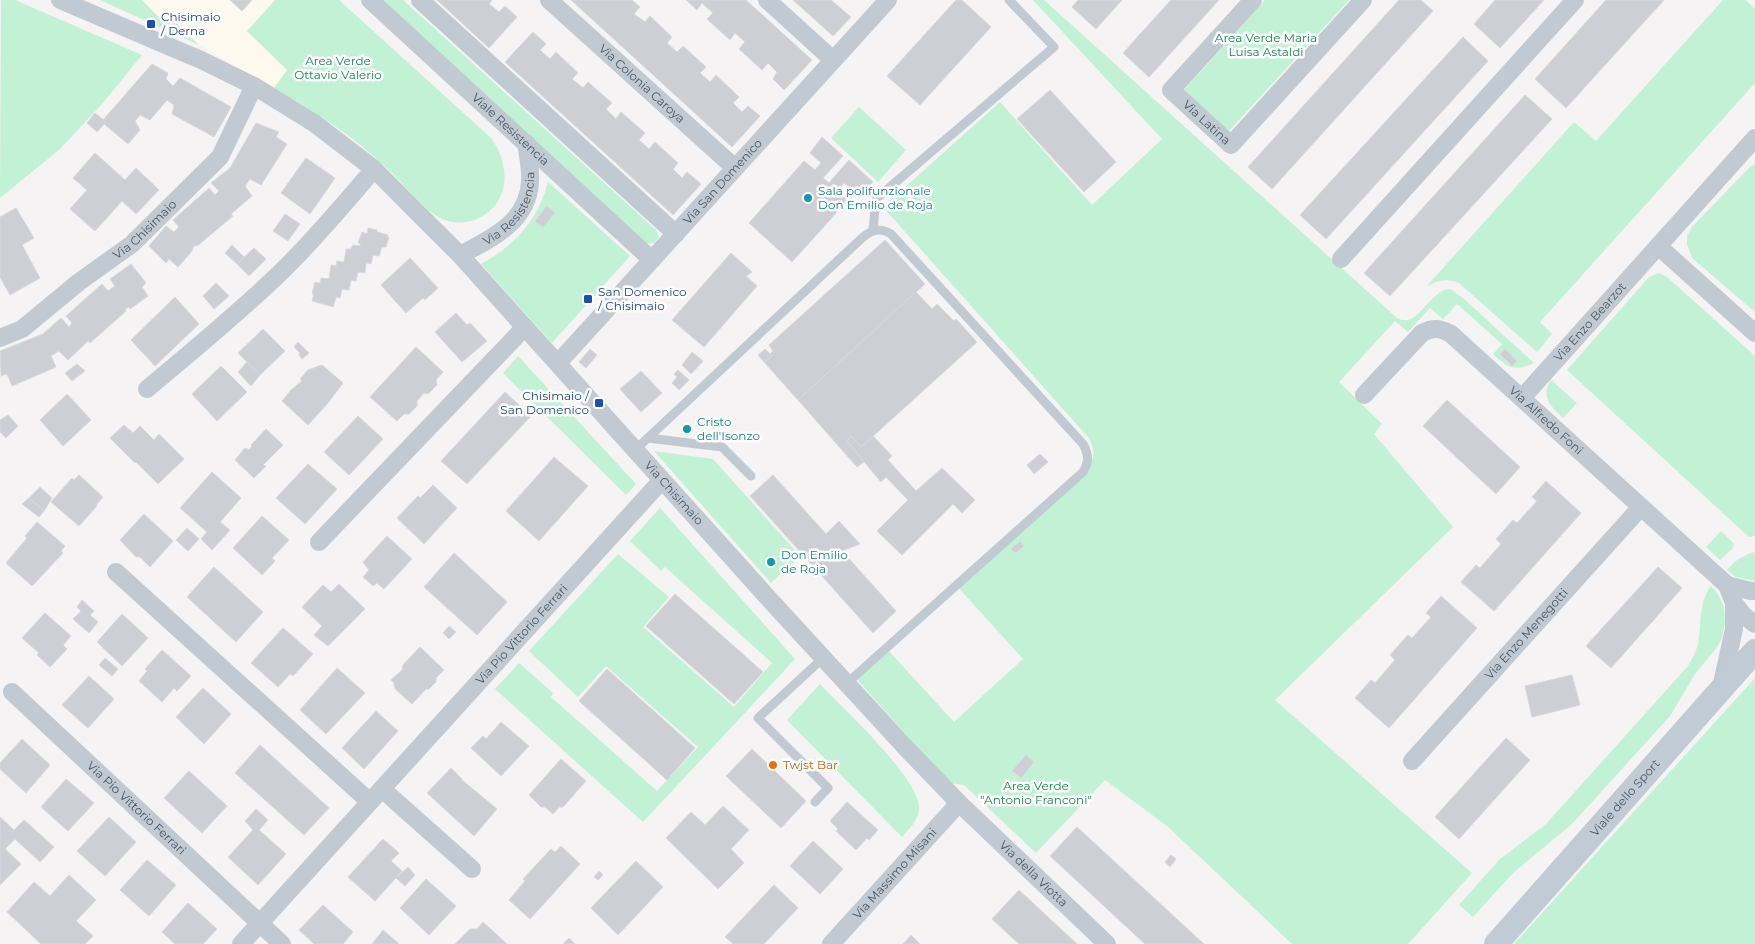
<svg xmlns="http://www.w3.org/2000/svg" width="1755" height="944" font-family="Montserrat,sans-serif">
  <style>
    .commercial { fill: #fdf9ef }
    .green { fill: #c3f1d5 }
    .building { fill: #cdcfd5; stroke: #d7d9de }
    .lines { fill: none; stroke-linecap: round; stroke-linejoin: round }
    .lane { stroke: #c1cad2; stroke-width: 9 }
    .street { stroke: #c1cad2; stroke-width: 18 }
    .secondary { stroke: #c1cbd6; stroke-width: 24 }
    .transit-dot { fill: #1a4fb4; stroke: #fff; stroke-width: 2 }
    .culture-dot { fill: #0f9aa8; stroke: #fff; stroke-width: 2 }
    .food-dot { fill: #e8710a; stroke: #fff; stroke-width: 2 }
    .labels { text-anchor: middle; stroke-width: 5; stroke-linejoin: round; paint-order: stroke }
    .transit-label { font-size: 12px; fill: #164399; stroke: #fff; text-anchor: start }
    .park-label { font-size: 12px; fill: #17864f; stroke: #fff }
    .street-label { font-size: 12px; fill: #4a5661; stroke: #fff }
    .culture-label { font-size: 12px; fill: #0d838f; stroke: #fff; text-anchor: start }
    .food-label { font-size: 12px; fill: #c56008; stroke: #fff; text-anchor: start }
  </style>
  <rect width="100%" height="100%" fill="#f5f3f3"/>
  <path class="commercial" d="M 142,0 L 275,0 L 247,31 L 287,70 L 274,88 L 199,45 L 170,18 L 164,23 Z"/>
  <g class="green">
    <path d="M 1,0 L 15,0 L 142,55 L 102,104 L 60,149 L 0,198 Z"/>
    <path d="M 100,0 L 142,0 L 164,23 L 170,17 L 199,45 Z"/>
    <path d="M 275,0 L 339,0 L 491,138 C 501,152 506,167 504,184 C 500,215 465,232 438,217 C 429,212 422,203 415,197 C 401,182 387,167 371,154 C 341,128 308,108 274,88 L 287,70 L 247,31 Z"/>
    <path d="M 378,0 L 403,0 L 656,230 L 659,237 L 654,243 L 647,244 Z"/>
    <path d="M 1033,0 L 1044,0 L 1397,318 C 1418,330 1429,290 1450,289 L 1463,298 L 1534,363 C 1514,372 1508,368 1493,354 L 1502,344 L 1457,304 L 1443,319 L 1430,308 L 1408,332 L 1395,321 L 1339,382 L 1382,424 L 1374,434 L 1453,527 L 1275,700 L 1472,873 L 1408,944 L 1292,944 L 1167,826 L 1105,780 L 1036,853 L 964,785 L 949,783 L 855,677 L 887,649 L 954,722 L 1023,659 L 956,585 L 1089,466 C 1096,455 1094,447 1088,437 L 883,207 L 1000,102 L 1092,205 L 1162,139 Z"/>
    <path d="M 1265,0 L 1349,0 L 1229,131 L 1184,90 Z"/>
    <path d="M 1723,0 L 1746,0 L 1755,9 L 1755,83 L 1540,322 L 1552,334 L 1537,352 L 1459,283 C 1446,278 1437,280 1426,287 L 1574,122 L 1596,141 Z"/>
    <path d="M 859,107 L 906,150 L 878,182 L 831,138 Z"/>
    <path d="M 1755,163 L 1755,312 L 1692,258 L 1687,244 L 1687,236 L 1692,227 L 1749,168 Z"/>
    <path d="M 548,182 L 630,256 L 552,343 L 481,264 C 514,246 539,219 548,182 Z"/>
    <path d="M 1659,273 L 1667,277 L 1755,356 L 1755,536 L 1749,537 L 1567,370 L 1649,277 Z"/>
    <path d="M 518,356 L 636,484 L 626,495 L 503,373 Z"/>
    <path d="M 1551,380 L 1577,403 L 1563,418 C 1551,407 1540,396 1551,380 Z"/>
    <path d="M 654,451 L 713,459 L 800,556 L 771,583 Z"/>
    <path d="M 660,508 L 795,659 L 643,822 L 495,689 L 519,663 L 553,693 L 551,697 L 657,791 L 698,747 L 606,666 L 578,697 L 529,651 L 618,554 L 669,597 L 643,627 L 734,707 L 772,663 L 665,567 L 661,571 L 630,541 Z"/>
    <path d="M 1721,531 L 1734,544 L 1733,548 L 1720,560 L 1706,547 Z"/>
    <path d="M 1755,552 L 1755,581 L 1736,577 L 1727,570 C 1734,561 1743,555 1755,552 Z"/>
    <path d="M 1711,586 L 1718,594 L 1724,607 L 1725,623 L 1722,638 L 1718,646 L 1695,674 L 1670,716 L 1572,824 L 1513,873 L 1473,917 L 1459,905 L 1499,860 L 1546,824 L 1688,666 C 1692,659 1696,652 1698,644 C 1702,624 1698,603 1711,586 Z"/>
    <path d="M 1755,678 L 1755,944 L 1514,944 Z"/>
    <path d="M 820,684 C 842,707 920,779 919,808 C 919,820 909,829 902,837 L 787,720 Z"/>
  </g>
  <g class="building">
    <path d="M 230,0 L 252,0 L 242,11 Z"/>
    <path d="M 437,0 L 492,0 L 489,4 L 499,12 L 505,6 L 517,17 L 489,48 Z"/>
    <path d="M 571,0 L 632,0 L 640,7 L 634,14 L 645,22 L 650,16 L 672,37 L 667,43 L 677,52 L 683,46 L 706,67 L 700,73 L 710,82 L 716,75 L 739,97 L 733,103 L 742,112 L 748,106 L 760,116 L 732,147 Z"/>
    <path d="M 686,0 L 746,0 L 812,60 L 784,90 L 773,79 L 777,72 L 768,63 L 762,70 L 739,49 L 745,42 L 735,33 L 730,40 L 707,19 L 713,13 L 702,3 L 697,10 Z"/>
    <path d="M 793,0 L 831,0 L 851,17 L 833,36 Z"/>
    <path d="M 956,0 L 962,0 L 991,27 L 920,105 L 887,76 Z"/>
    <path d="M 1078,0 L 1122,0 L 1096,29 L 1072,7 Z"/>
    <path d="M 1171,0 L 1219,0 L 1149,77 L 1123,53 Z"/>
    <path d="M 1399,0 L 1421,0 L 1433,11 L 1272,189 L 1248,167 Z"/>
    <path d="M 1495,0 L 1544,0 L 1500,48 L 1474,24 Z"/>
    <path d="M 1606,0 L 1664,0 L 1566,108 L 1535,79 Z"/>
    <path d="M 533,32 L 546,44 L 540,50 L 550,59 L 556,52 L 578,73 L 572,79 L 583,88 L 588,82 L 612,103 L 606,109 L 616,119 L 621,112 L 645,133 L 639,140 L 649,149 L 655,142 L 678,163 L 673,169 L 682,178 L 687,172 L 701,184 L 673,215 L 505,62 Z"/>
    <path d="M 1463,37 L 1488,61 L 1326,239 L 1300,215 Z"/>
    <path d="M 152,64 L 168,73 L 166,79 L 173,86 L 180,78 L 231,107 L 214,137 L 172,114 L 174,105 L 167,100 L 150,120 L 140,115 L 135,121 L 140,130 L 128,144 L 104,124 L 106,122 L 103,120 Z"/>
    <path d="M 1050,90 L 1116,162 L 1084,192 L 1017,119 Z"/>
    <path d="M 1525,95 L 1552,119 L 1390,296 L 1364,273 Z"/>
    <path d="M 95,113 L 106,122 L 97,132 L 87,123 Z"/>
    <path d="M 256,123 L 279,132 L 276,137 L 287,144 L 261,185 L 250,179 L 245,186 L 252,196 L 231,214 L 233,216 L 197,246 L 195,245 L 192,249 L 193,250 L 178,267 L 169,259 L 166,263 L 149,246 L 166,226 L 174,232 L 179,227 L 173,220 L 209,188 L 215,195 L 219,191 L 211,183 L 230,168 Z"/>
    <path d="M 822,137 L 843,156 L 823,178 L 829,183 L 849,160 L 873,182 L 860,196 L 844,183 L 837,191 L 848,200 L 792,262 L 749,223 L 804,161 L 815,170 L 821,163 L 810,153 Z"/>
    <path d="M 95,153 L 125,180 L 136,168 L 159,190 L 136,214 L 122,201 L 95,231 L 70,209 L 87,190 L 73,178 Z"/>
    <path d="M 306,158 L 335,178 L 310,214 L 281,193 Z"/>
    <path d="M 547,206 L 555,213 L 543,227 L 535,221 Z"/>
    <path d="M 16,208 L 34,238 L 22,245 L 40,278 L 10,295 L 0,277 L 0,217 Z"/>
    <path d="M 285,214 L 300,224 L 288,241 L 273,231 Z"/>
    <path d="M 368,228 L 377,230 L 377,232 L 388,235 L 387,237 L 389,237 L 386,247 L 382,247 L 379,256 L 373,255 L 371,264 L 366,263 L 365,273 L 358,272 L 356,281 L 351,280 L 349,290 L 342,289 L 340,298 L 336,297 L 333,307 L 312,301 L 314,294 L 312,294 L 315,282 L 320,283 L 321,278 L 329,279 L 331,265 L 336,266 L 337,261 L 344,262 L 346,249 L 351,249 L 353,245 L 360,246 L 360,243 L 358,243 L 362,232 L 367,234 Z"/>
    <path d="M 885,240 L 925,284 L 798,400 L 764,362 L 772,356 L 770,354 L 773,351 L 769,345 Z"/>
    <path d="M 232,245 L 244,257 L 237,264 L 225,253 Z"/>
    <path d="M 254,248 L 266,259 L 249,276 L 237,264 Z"/>
    <path d="M 731,253 L 752,272 L 746,276 L 757,286 L 704,347 L 672,320 Z"/>
    <path d="M 410,258 L 438,288 L 425,300 L 423,298 L 406,313 L 381,285 Z"/>
    <path d="M 131,264 L 146,283 L 142,287 L 148,296 L 130,309 L 129,307 L 125,309 L 126,311 L 90,343 L 88,341 L 68,360 L 59,351 L 51,356 L 56,367 L 12,386 L 7,374 L 1,376 L 0,351 L 43,334 L 61,318 L 69,327 L 72,323 L 66,316 L 102,284 L 108,291 L 115,286 L 110,279 Z"/>
    <path d="M 216,283 L 229,296 L 214,309 L 203,296 Z"/>
    <path d="M 916,292 L 932,309 L 937,304 L 954,321 L 956,319 L 977,342 L 861,447 L 851,436 L 847,441 L 864,462 L 857,467 L 798,400 Z"/>
    <path d="M 175,297 L 199,324 L 155,366 L 131,340 Z"/>
    <path d="M 456,313 L 467,325 L 470,323 L 487,341 L 462,362 L 435,332 Z"/>
    <path d="M 263,329 L 285,351 L 260,375 L 238,353 Z"/>
    <path d="M 298,342 L 309,353 L 302,359 L 299,355 L 300,353 L 294,347 Z"/>
    <path d="M 416,347 L 443,372 L 436,380 L 437,385 L 428,394 L 424,393 L 417,401 L 417,406 L 409,414 L 404,414 L 397,421 L 370,397 Z"/>
    <path d="M 590,349 L 597,355 L 586,368 L 579,362 Z"/>
    <path d="M 765,349 L 772,356 L 764,362 L 758,355 Z"/>
    <path d="M 1505,349 L 1517,361 L 1512,366 L 1500,354 Z"/>
    <path d="M 692,352 L 703,361 L 691,374 L 682,365 Z"/>
    <path d="M 247,362 L 260,375 L 251,386 L 238,372 Z"/>
    <path d="M 77,364 L 85,371 L 72,381 L 65,373 Z"/>
    <path d="M 322,365 L 343,383 L 328,403 L 308,425 L 282,401 L 291,390 L 302,381 L 300,379 L 308,370 Z"/>
    <path d="M 221,366 L 247,392 L 217,421 L 192,394 Z"/>
    <path d="M 678,370 L 689,380 L 679,390 L 672,383 L 677,377 L 674,374 Z"/>
    <path d="M 641,371 L 662,393 L 641,412 L 620,389 Z"/>
    <path d="M 505,392 L 531,416 L 467,484 L 441,461 Z"/>
    <path d="M 67,394 L 91,420 L 63,446 L 40,420 Z"/>
    <path d="M 1447,400 L 1520,467 L 1496,494 L 1423,426 Z"/>
    <path d="M 8,415 L 18,426 L 6,438 L 0,432 L 0,420 Z"/>
    <path d="M 358,416 L 383,439 L 349,475 L 324,452 Z"/>
    <path d="M 124,425 L 133,433 L 140,426 L 154,440 L 159,434 L 184,459 L 158,484 L 136,462 L 135,463 L 110,438 Z"/>
    <path d="M 266,429 L 283,445 L 263,465 L 266,466 L 254,478 L 235,460 L 245,448 L 249,450 L 252,446 L 251,445 Z"/>
    <path d="M 851,436 L 861,447 L 873,436 L 892,456 L 888,460 L 916,491 L 942,468 L 975,500 L 962,513 L 953,504 L 902,555 L 877,531 L 908,500 L 886,477 L 881,482 L 847,441 Z"/>
    <path d="M 1040,454 L 1048,462 L 1034,474 L 1027,465 Z"/>
    <path d="M 554,457 L 588,486 L 539,541 L 506,511 Z"/>
    <path d="M 308,464 L 337,489 L 305,524 L 276,498 Z"/>
    <path d="M 212,472 L 241,498 L 220,522 L 230,530 L 212,550 L 201,539 L 207,532 L 180,508 Z"/>
    <path d="M 79,475 L 103,497 L 96,505 L 97,506 L 79,526 L 51,502 L 72,478 L 74,480 Z"/>
    <path d="M 773,475 L 826,534 L 839,521 L 860,544 L 842,551 L 896,611 L 873,633 L 750,496 Z"/>
    <path d="M 1546,481 L 1581,513 L 1494,611 L 1461,582 L 1476,565 L 1480,568 L 1501,544 L 1496,539 L 1513,520 L 1517,523 L 1537,501 L 1532,497 Z"/>
    <path d="M 433,485 L 457,508 L 424,544 L 397,518 L 418,496 L 420,498 Z"/>
    <path d="M 40,487 L 52,498 L 44,511 L 29,498 Z"/>
    <path d="M 29,498 L 44,511 L 39,517 L 22,504 Z"/>
    <path d="M 144,514 L 173,541 L 150,567 L 140,557 L 136,557 L 120,540 Z"/>
    <path d="M 262,516 L 289,540 L 272,558 L 275,561 L 262,575 L 233,548 Z"/>
    <path d="M 37,522 L 65,546 L 61,551 L 63,553 L 32,586 L 6,563 L 27,538 L 25,536 Z"/>
    <path d="M 187,528 L 199,539 L 188,551 L 176,540 Z"/>
    <path d="M 387,536 L 412,559 L 384,589 L 377,583 L 373,586 L 363,577 L 369,570 L 363,562 Z"/>
    <path d="M 1020,541 L 1024,546 L 1016,553 L 1011,549 Z"/>
    <path d="M 454,553 L 507,602 L 477,635 L 424,587 Z"/>
    <path d="M 214,567 L 263,612 L 236,642 L 187,597 Z"/>
    <path d="M 1658,567 L 1682,588 L 1611,668 L 1586,646 Z"/>
    <path d="M 339,584 L 365,609 L 328,646 L 314,635 L 322,626 L 302,607 L 323,585 L 331,592 Z"/>
    <path d="M 675,594 L 763,672 L 734,704 L 646,626 Z"/>
    <path d="M 1441,596 L 1477,628 L 1389,728 L 1355,698 L 1371,680 L 1375,683 L 1395,660 L 1390,655 L 1408,635 L 1412,638 L 1431,617 L 1426,613 Z"/>
    <path d="M 82,600 L 94,611 L 90,615 L 98,622 L 89,633 L 73,619 L 81,611 L 77,607 Z"/>
    <path d="M 45,613 L 71,636 L 63,645 L 67,649 L 50,667 L 37,655 L 39,653 L 22,638 Z"/>
    <path d="M 122,614 L 148,638 L 122,666 L 97,642 Z"/>
    <path d="M 449,626 L 456,632 L 449,639 L 443,633 Z"/>
    <path d="M 283,628 L 313,654 L 293,676 L 290,674 L 278,687 L 251,663 Z"/>
    <path d="M 420,647 L 444,670 L 436,678 L 436,682 L 429,689 L 426,689 L 412,704 L 395,689 L 394,683 L 391,680 L 403,669 L 402,666 Z"/>
    <path d="M 162,650 L 191,676 L 177,691 L 174,688 L 162,702 L 139,681 L 147,671 L 145,669 Z"/>
    <path d="M 105,658 L 118,669 L 112,676 L 99,665 Z"/>
    <path d="M 337,668 L 365,693 L 326,734 L 300,710 Z"/>
    <path d="M 607,669 L 695,748 L 667,780 L 579,701 Z"/>
    <path d="M 1572,675 L 1580,705 L 1532,717 L 1525,686 Z"/>
    <path d="M 89,676 L 114,699 L 88,728 L 62,705 Z"/>
    <path d="M 203,688 L 231,714 L 204,744 L 176,717 Z"/>
    <path d="M 376,711 L 398,731 L 364,769 L 342,748 Z"/>
    <path d="M 501,722 L 529,746 L 501,776 L 471,748 L 483,736 L 486,739 Z"/>
    <path d="M 1506,738 L 1530,760 L 1459,839 L 1435,817 Z"/>
    <path d="M 22,739 L 50,765 L 26,793 L 0,769 L 0,763 Z"/>
    <path d="M 260,745 L 329,808 L 304,835 L 235,773 Z"/>
    <path d="M 752,749 L 806,801 L 781,828 L 726,776 Z"/>
    <path d="M 1026,755 L 1034,762 L 1021,778 L 1012,771 Z"/>
    <path d="M 561,759 L 586,781 L 563,807 L 559,807 L 553,814 L 545,807 L 541,807 L 529,795 Z"/>
    <path d="M 451,768 L 462,779 L 462,780 L 497,809 L 474,836 L 427,793 Z"/>
    <path d="M 189,771 L 227,806 L 202,833 L 164,798 Z"/>
    <path d="M 66,779 L 94,803 L 68,831 L 41,807 Z"/>
    <path d="M 847,802 L 878,830 L 869,840 L 867,838 L 856,850 L 836,831 L 838,829 L 830,821 Z"/>
    <path d="M 723,806 L 749,830 L 731,849 L 744,863 L 718,889 L 666,838 L 691,812 L 705,825 Z"/>
    <path d="M 256,809 L 268,820 L 259,830 L 286,854 L 258,885 L 228,857 L 253,830 L 245,821 Z"/>
    <path d="M 0,817 L 14,830 L 24,820 L 54,847 L 40,862 L 15,839 L 5,849 L 21,864 L 0,885 Z"/>
    <path d="M 109,817 L 136,842 L 105,876 L 77,851 Z"/>
    <path d="M 1077,827 L 1204,944 L 1145,944 L 1050,856 Z"/>
    <path d="M 383,839 L 399,853 L 391,861 L 402,871 L 375,901 L 348,877 Z"/>
    <path d="M 813,841 L 843,869 L 820,894 L 790,866 Z"/>
    <path d="M 561,846 L 580,864 L 530,919 L 509,900 L 525,881 L 523,879 L 551,849 L 555,852 Z"/>
    <path d="M 1171,855 L 1176,859 L 1170,867 L 1165,862 Z"/>
    <path d="M 147,860 L 176,885 L 149,916 L 120,890 Z"/>
    <path d="M 636,861 L 663,887 L 618,935 L 591,908 Z"/>
    <path d="M 408,867 L 415,875 L 405,886 L 396,878 Z"/>
    <path d="M 599,871 L 603,875 L 598,880 L 594,877 Z"/>
    <path d="M 69,875 L 96,900 L 76,921 L 93,936 L 85,944 L 41,944 L 7,912 L 34,882 L 50,896 Z"/>
    <path d="M 426,879 L 456,906 L 429,935 L 400,908 Z"/>
    <path d="M 774,885 L 798,908 L 764,944 L 733,944 L 725,937 Z"/>
    <path d="M 1019,890 L 1077,944 L 1019,944 L 992,919 Z"/>
    <path d="M 188,903 L 217,929 L 203,944 L 175,944 L 162,932 Z"/>
    <path d="M 323,905 L 353,932 L 343,944 L 314,944 L 299,930 Z"/>
    <path d="M 483,922 L 507,944 L 455,944 L 470,929 L 477,929 Z"/>
    <path d="M 383,930 L 398,943 L 398,944 L 372,944 Z"/>
    <path d="M 911,935 L 920,944 L 903,944 Z"/>
    <path d="M 569,938 L 575,944 L 563,944 Z"/>
  </g>
  <g class="lines">
    <g class="lane">
      <path d="M 873,230 L 876,199 L 1054,47 L 1009,0"/>
      <path d="M 648,438 L 722,447 L 751,476"/>
      <path d="M 635,450 L 862,238 C 871,230 880,227 891,234 L 1083,444 C 1089,455 1089,462 1083,472 L 846,684"/>
      <path d="M 815,802 L 828,788 L 758,718 L 823,658"/>
    </g>
    <g class="street">
      <path id="s1" d="M 60,0 L 201,60 L 254,86 L 314,123 L 374,169 L 460,255 L 770,600 L 906,748 L 959,803 L 1107,944"/>
      <path id="s2" d="M 370,0 L 652,260"/>
      <path d="M 420,0 L 676,234"/>
      <path id="s3" d="M 549,0 L 735,168"/>
      <path d="M 767,0 L 833,60"/>
      <path id="s4" d="M 1253,0 L 1171,90 L 1231,145 L 1363,0"/>
      <path d="M 1658,246 L 1755,333"/>
      <path id="s5" d="M 460,255 C 491,239 528,222 530,182 C 531,169 528,156 526,143"/>
      <path d="M 1341,259 L 1575,0"/>
      <path id="s6" d="M 0,338 L 22,329 L 79,282 L 132,244 L 220,157 L 254,86"/>
      <path id="s7" d="M 558,363 L 888,0"/>
      <path d="M 147,389 C 192,351 239,313 282,271 C 315,239 344,204 374,169"/>
      <path id="s8" d="M 1364,395 L 1422,333 C 1433,327 1440,328 1451,334 L 1727,585 L 1734,603 L 1734,629 L 1721,688"/>
      <path id="s9" d="M 1522,398 L 1755,138"/>
      <path d="M 319,542 L 525,327"/>
      <path d="M 116,572 L 370,802"/>
      <path d="M 1727,585 L 1751,591 L 1755,591"/>
      <path d="M 1734,603 L 1743,615 L 1755,624"/>
      <path id="s10" d="M 12,692 L 282,944"/>
      <path id="s11" d="M 1412,761 L 1641,507"/>
      <path d="M 382,789 L 472,869"/>
      <path id="s12" d="M 241,944 L 662,480"/>
      <path id="s13" d="M 831,944 L 959,803"/>
    </g>
    <path class="secondary" id="s14" d="M 1496,944 L 1755,651"/>
  </g>
  <g class="transit-dot">
    <rect x="146" y="19" width="10" height="10" rx="2.5"/>
    <rect x="583" y="294" width="10" height="10" rx="2.5"/>
    <rect x="594" y="398" width="10" height="10" rx="2.5"/>
  </g>
  <g class="culture-dot">
    <circle cx="808" cy="198" r="5"/>
    <circle cx="687" cy="429" r="5"/>
    <circle cx="771" cy="562" r="5"/>
  </g>
  <circle class="food-dot" cx="773" cy="765" r="5"/>
  <g class="labels">
    <g class="transit-label">
      <text x="161" y="21">Chisimaio<tspan x="161" dy="14">/ Derna</tspan></text>
      <text x="598" y="296">San Domenico<tspan x="598" dy="14">/ Chisimaio</tspan></text>
      <text x="589" y="400" text-anchor="end">Chisimaio /<tspan x="589" dy="14">San Domenico</tspan></text>
    </g>
    <g class="park-label">
      <text x="1266" y="42">Area Verde Maria<tspan x="1266" dy="14">Luisa Astaldi</tspan></text>
      <text x="338" y="65">Area Verde<tspan x="338" dy="14">Ottavio Valerio</tspan></text>
      <text x="1036" y="790">Area Verde<tspan x="1036" dy="14">"Antonio Franconi"</tspan></text>
    </g>
    <g class="street-label">
      <text dy="4" stroke="none"><textPath href="#s3" startOffset="125">Via Colonia Caroya</textPath></text>
      <text dy="4" stroke="none"><textPath href="#s4" startOffset="170">Via Latina</textPath></text>
      <text dy="4" stroke="none"><textPath href="#s2" startOffset="191">Viale Resistencia</textPath></text>
      <text dy="4" stroke="none"><textPath href="#s7" startOffset="245">Via San Domenico</textPath></text>
      <text dy="4" stroke="none"><textPath href="#s5" startOffset="72">Via Resistencia</textPath></text>
      <text dy="4" stroke="none"><textPath href="#s6" startOffset="182">Via Chisimaio</textPath></text>
      <text dy="4" stroke="none"><textPath href="#s9" startOffset="102">Via Enzo Bearzot</textPath></text>
      <text dy="4" stroke="none"><textPath href="#s8" startOffset="244">Via Alfredo Foni</textPath></text>
      <text dy="4" stroke="none"><textPath href="#s1" startOffset="800">Via Chisimaio</textPath></text>
      <text dy="4" stroke="none"><textPath href="#s12" startOffset="418">Via Pio Vittorio Ferrari</textPath></text>
      <text dy="4" stroke="none"><textPath href="#s11" startOffset="171">Via Enzo Menegotti</textPath></text>
      <text dy="4" stroke="none"><textPath href="#s14" startOffset="195">Viale dello Sport</textPath></text>
      <text dy="4" stroke="none"><textPath href="#s10" startOffset="170">Via Pio Vittorio Ferrari</textPath></text>
      <text dy="4" stroke="none"><textPath href="#s1" startOffset="1324">Via della Viotta</textPath></text>
      <text dy="4" stroke="none"><textPath href="#s13" startOffset="95">Via Massimo Misani</textPath></text>
    </g>
    <g class="culture-label">
      <text x="818" y="195">Sala polifunzionale<tspan x="818" dy="14">Don Emilio de Roja</tspan></text>
      <text x="697" y="426">Cristo<tspan x="697" dy="14">dell'Isonzo</tspan></text>
      <text x="781" y="559">Don Emilio<tspan x="781" dy="14">de Roja</tspan></text>
    </g>
    <g class="food-label">
      <text x="783" y="769">Twjst Bar</text>
    </g>
  </g>
</svg>
